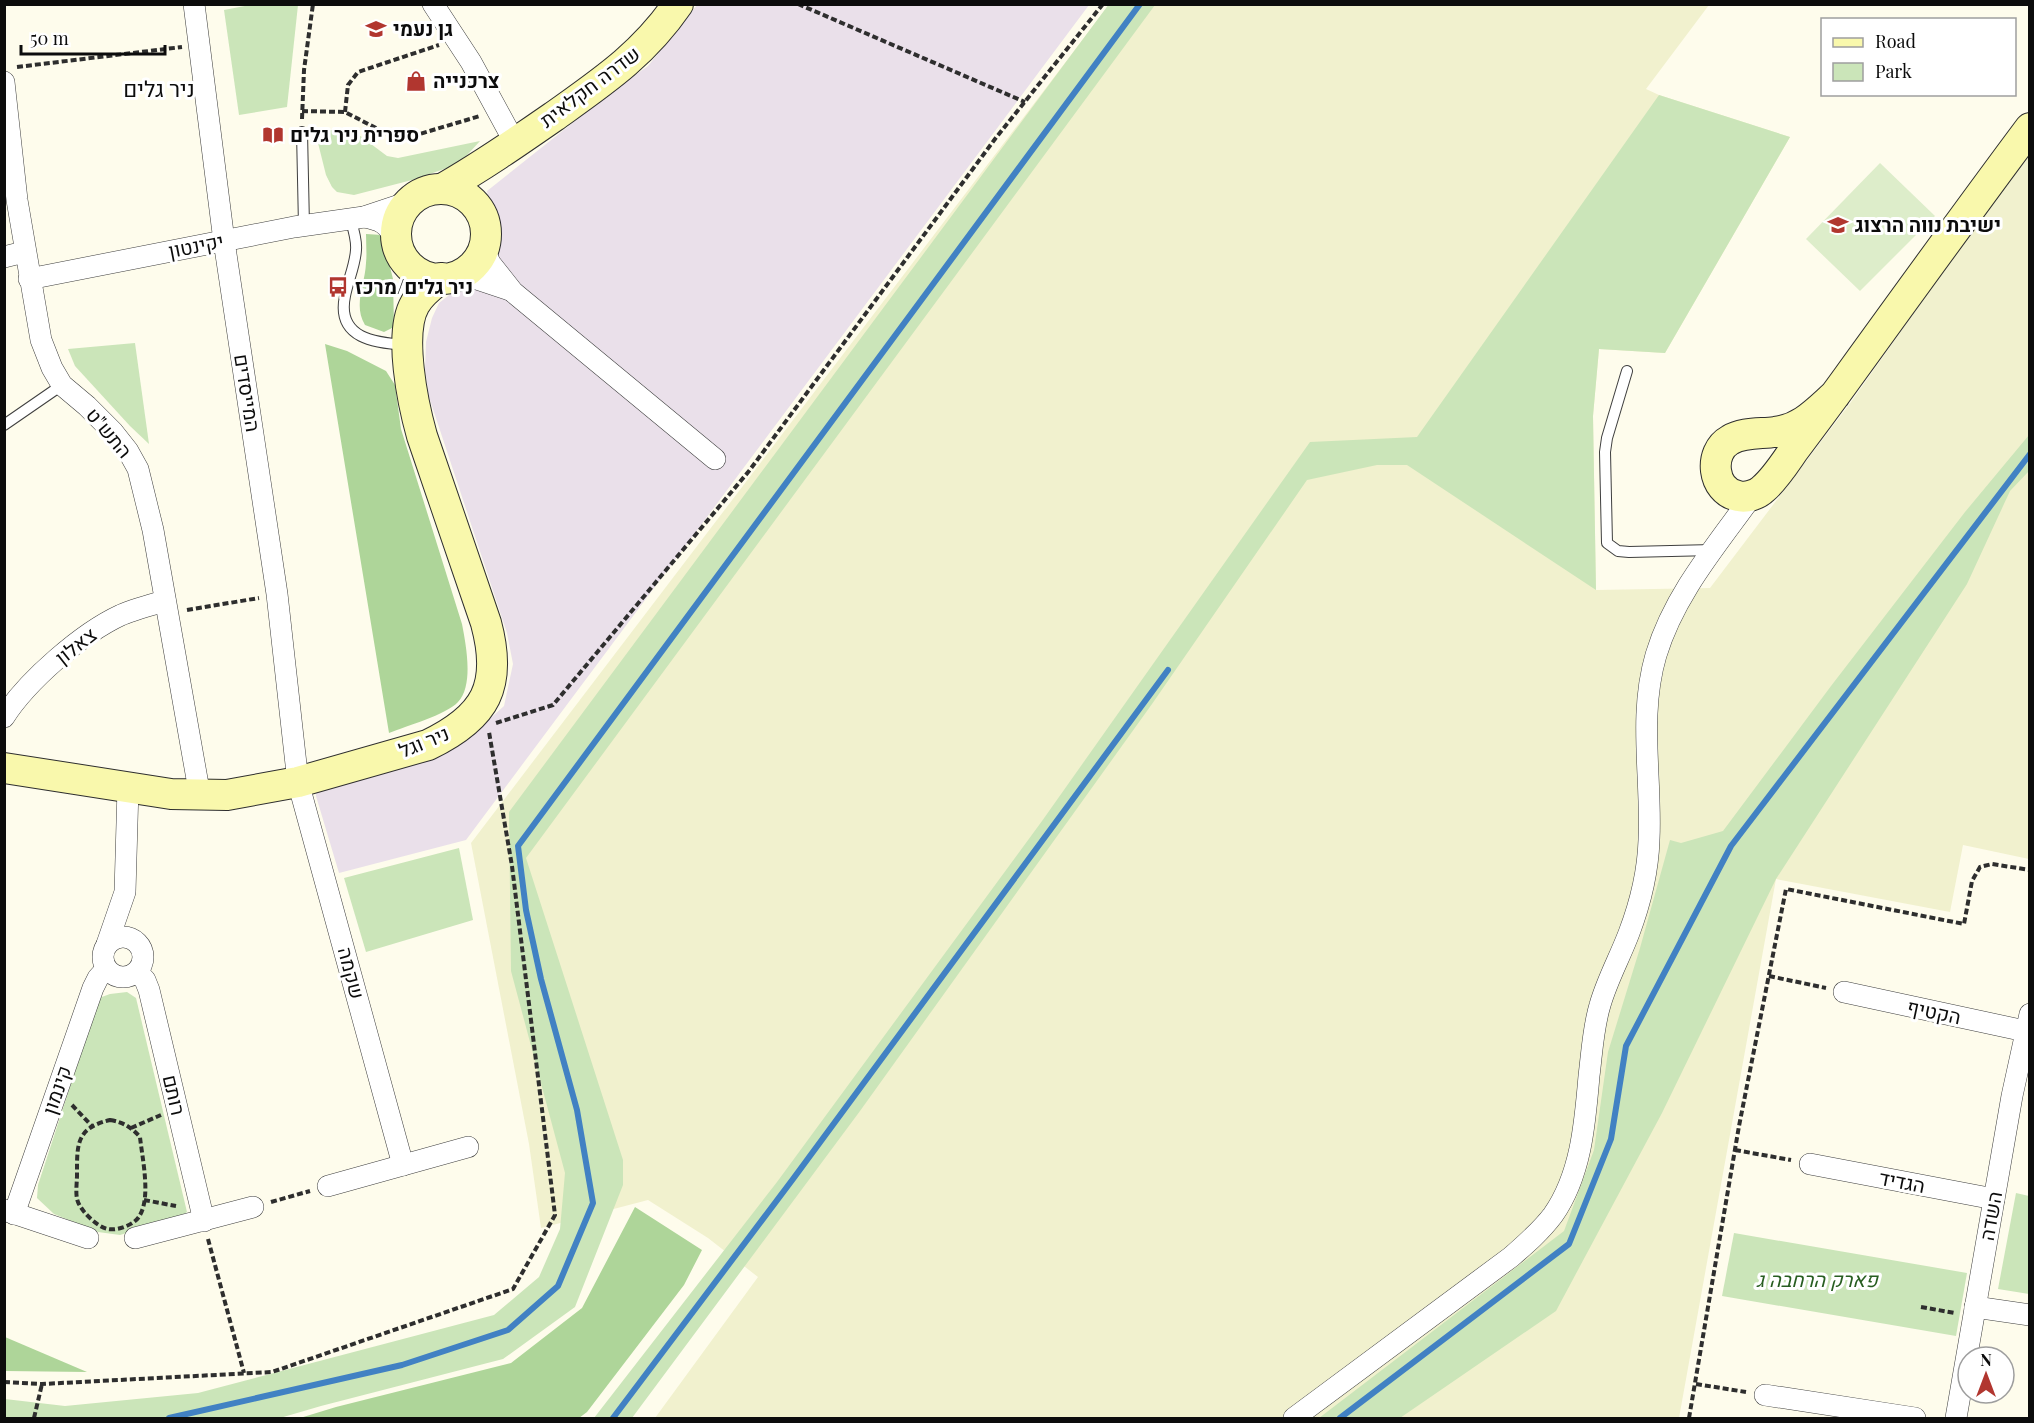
<svg xmlns="http://www.w3.org/2000/svg" width="2034" height="1423" font-family="'Playfair Display',Heebo,serif">
  <style>
    .industrial { fill: #eae0ea }
    .farmland { fill: #f1f1ce }
    .green { fill: #cbe5b9 }
    .forest { fill: #aed599 }
    .pitch { fill: #ddedca }
    .lines { fill: none; stroke-linecap: round; stroke-linejoin: round }
    .stream { stroke: #4181c3; stroke-width: 6 }
    .lane-casing { stroke: #3f3f3f; stroke-width: 12 }
    .street-casing { stroke: #3f3f3f; stroke-width: 22 }
    .secondary-casing { stroke: #2e2e2e; stroke-width: 32 }
    .path { stroke: #2e2e2e; stroke-width: 4; stroke-dasharray: 6 3; stroke-linecap: butt }
    .lane { stroke: #fff; stroke-width: 10 }
    .street { stroke: #fff; stroke-width: 21 }
    .secondary { stroke: #f9f8ac; stroke-width: 30 }
    .labels { text-anchor: middle; stroke-width: 6; stroke-linejoin: round; paint-order: stroke }
    .poi-label { font-size: 20px; font-weight: bold; fill: #0c0c0c; stroke: #fff; text-anchor: start }
    .street-label { font-size: 20px; fill: #0c0c0c; stroke: #fff }
    .park-label { font-size: 20px; font-style: italic; fill: #285e21; stroke: #fff }
    .quarter-label { font-size: 22px; fill: #0c0c0c; stroke: #fff }
  </style>
  <rect width="100%" height="100%" fill="#fefcec"/>
  <path class="industrial" d="M 697,5 L 1089,5 L 466,840 L 339,873 L 316,796 L 317,783 L 463,743 L 504,706 L 513,664 L 507,633 L 429,397 L 425,369 L 426,342 L 432,318 L 439,303 L 480,271 L 494,251 L 494,231 L 487,191 L 614,90 L 648,66 Z"/>
  <path class="farmland" d="M 1109,5 L 1709,5 L 1646,89 L 1659,95 L 1790,137 L 1665,353 L 1599,349 L 1593,416 L 1596,590 L 1710,588 L 1851,402 L 2029,150 L 2029,859 L 1963,845 L 1950,912 L 1776,879 L 1679,1418 L 655,1418 L 758,1277 L 708,1238 L 648,1200 L 541,1228 L 529,1144 L 471,843 Z"/>
  <g class="green">
    <path d="M 255,4 L 298,5 L 287,107 L 239,115 L 224,10 Z"/>
    <path d="M 1109,4 L 1155,5 L 526,858 L 623,1160 L 623,1185 L 575,1307 L 503,1359 L 321,1406 L 280,1418 L 5,1418 L 5,1399 L 65,1406 L 198,1393 L 494,1315 L 539,1277 L 560,1229 L 565,1173 L 511,971 L 509,812 Z"/>
    <path d="M 1659,95 L 1790,137 L 1665,353 L 1599,349 L 1593,416 L 1596,590 L 1407,465 L 1377,465 L 1307,480 L 1152,704 L 860,1111 L 632,1418 L 594,1418 L 777,1182 L 1042,821 L 1310,442 L 1417,437 Z"/>
    <path d="M 351,129 L 387,156 L 398,158 L 480,141 L 459,164 L 412,180 L 354,195 L 337,192 L 332,187 L 326,175 L 315,131 Z"/>
    <path d="M 135,343 L 149,444 L 130,426 L 75,366 L 68,349 Z"/>
    <path d="M 2029,435 L 2029,471 L 2010,491 L 1967,584 L 1776,879 L 1662,1113 L 1556,1311 L 1400,1418 L 1319,1418 L 1564,1231 L 1594,1150 L 1608,1052 L 1640,948 L 1670,840 L 1681,843 L 1723,831 L 1831,686 L 1965,512 Z"/>
    <path d="M 459,848 L 473,920 L 366,952 L 344,878 Z"/>
    <path d="M 127,992 L 136,998 L 187,1212 L 180,1217 L 120,1235 L 98,1232 L 54,1214 L 37,1198 L 38,1185 L 99,998 L 110,994 Z"/>
    <path d="M 2016,1193 L 2029,1196 L 2029,1294 L 1998,1289 Z"/>
    <path d="M 1734,1233 L 1967,1273 L 1956,1336 L 1722,1296 Z"/>
  </g>
  <g class="forest">
    <path d="M 366,234 L 382,235 L 393,279 L 394,327 L 384,332 L 365,325 C 353,305 365,285 366,263 C 367,254 366,244 366,234 Z"/>
    <path d="M 325,344 L 347,351 L 386,371 L 395,385 L 401,429 L 462,624 C 466,645 474,685 458,702 C 446,715 406,726 389,733 Z"/>
    <path d="M 635,1207 L 702,1250 L 684,1285 L 587,1412 L 579,1418 L 300,1418 L 336,1407 L 511,1363 L 582,1308 Z"/>
    <path d="M 5,1337 L 87,1372 L 5,1371 Z"/>
  </g>
  <path class="pitch" d="M 1880,163 L 1935,216 L 1860,291 L 1806,239 Z"/>
  <g class="lines">
    <g class="stream">
      <path d="M 169,1418 L 402,1365 L 508,1330 L 558,1286 L 593,1203 L 577,1110 L 541,979 L 526,910 L 518,846 L 1140,4"/>
      <path d="M 613,1418 L 793,1179 L 1168,670"/>
      <path d="M 1340,1418 L 1569,1244 L 1611,1139 L 1626,1046 L 1731,846 L 2030,454"/>
    </g>
    <g class="lane-casing">
      <g id="lane">
        <path d="M 302,132 L 304,226"/>
        <path d="M 350,218 C 353,228 357,239 356,250 C 355,266 348,280 345,296 C 336,339 376,343 406,345"/>
        <path d="M 1627,371 L 1607,438 L 1605,452 L 1607,543 L 1618,551 L 1629,552 L 1713,550"/>
        <path d="M 4,425 L 62,385"/>
      </g>
    </g>
    <g class="street-casing">
      <g id="street">
        <path d="M 194,4 L 224,241 L 277,594 L 298,782 L 403,1165"/>
        <path d="M 433,4 L 471,62 L 515,143"/>
        <path d="M 4,82 L 17,200 L 41,340 L 52,368 L 62,385 L 87,406 L 113,432 L 128,451 L 138,469 L 153,530 L 200,796"/>
        <path d="M 364,217 C 380,220 387,223 395,238"/>
        <path d="M 483,247 L 490,263 L 513,292 L 715,459"/>
        <path d="M 4,257 L 24,252"/>
        <path d="M 462,274 L 510,290"/>
        <path d="M 29,279 L 294,227 L 364,217 L 409,202"/>
        <path d="M 4,717 C 27,681 82,633 121,615 C 135,609 150,605 165,601"/>
        <circle cx="123" cy="957" r="20"/>
        <path d="M 107,944 L 125,892 L 128,788"/>
        <path d="M 137,972 L 145,980 L 149,990 L 204,1221"/>
        <path d="M 1844,992 L 2025,1031"/>
        <path d="M 1810,1164 L 1994,1199"/>
        <path d="M 328,1186 L 468,1147"/>
        <path d="M 4,1210 L 88,1238"/>
        <path d="M 14,1214 L 93,988 L 98,978 L 106,969"/>
        <path d="M 135,1238 L 253,1207"/>
        <path d="M 1975,1307 L 2030,1315"/>
        <path d="M 1765,1395 L 1915,1418"/>
        <path d="M 1294,1418 L 1511,1257 C 1526,1244 1541,1231 1553,1215 C 1581,1175 1585,1124 1589,1076 C 1592,1052 1593,1028 1600,1005 C 1607,980 1620,957 1629,933 C 1640,904 1648,871 1649,840 C 1652,778 1638,716 1656,655 C 1674,595 1716,546 1752,496"/>
        <path d="M 1956,1418 L 2012,1096 L 2030,1014"/>
      </g>
    </g>
    <g class="secondary-casing">
      <g id="secondary">
        <path d="M 442,189 C 481,167 517,142 553,117 C 602,82 643,55 678,4"/>
        <circle cx="441" cy="234" r="45"/>
        <path d="M 1835,395 C 1816,412 1801,429 1775,432 C 1761,434 1743,432 1730,440 C 1708,452 1712,491 1738,496 C 1746,498 1757,495 1763,489 C 1775,479 1785,463 1794,450 C 1812,426 1830,402 1848,377 C 1908,294 1968,211 2030,128"/>
        <path d="M 4,768 L 171,794 L 227,795 L 298,782 L 428,745 C 486,717 503,686 486,623 L 422,436 C 413,404 398,333 415,304 C 421,293 431,286 441,278"/>
      </g>
    </g>
    <g class="path">
      <path d="M 798,4 L 1025,102"/>
      <path d="M 17,67 L 182,47"/>
      <path d="M 302,111 L 345,112 L 395,138 L 406,138 L 480,116"/>
      <path d="M 345,112 L 348,85 L 358,72 L 439,45"/>
      <path d="M 302,119 L 304,70 L 313,4"/>
      <path d="M 187,610 L 259,598"/>
      <path d="M 496,723 L 553,705 L 749,471 L 995,139 L 1103,4"/>
      <path d="M 1769,976 L 1826,988"/>
      <path d="M 72,1105 L 92,1126"/>
      <path d="M 110,1120 C 123,1122 131,1127 140,1137 C 142,1157 151,1196 140,1215 C 136,1224 118,1231 108,1229 C 97,1227 82,1212 78,1202 C 75,1195 77,1183 77,1175 C 77,1144 76,1128 110,1120 Z"/>
      <path d="M 131,1128 L 161,1115"/>
      <path d="M 1735,1150 L 1791,1160"/>
      <path d="M 144,1200 L 176,1206"/>
      <path d="M 271,1202 L 310,1191"/>
      <path d="M 208,1239 L 244,1373"/>
      <path d="M 1921,1307 L 1955,1313"/>
      <path d="M 4,1382 L 42,1384 L 272,1372 L 513,1289 L 555,1215 L 512,866 L 489,732"/>
      <path d="M 1696,1384 L 1746,1392"/>
      <path d="M 34,1418 L 42,1384"/>
      <path d="M 1689,1418 L 1739,1126 L 1786,889 L 1964,924 L 1972,881 L 1980,867 L 1992,864 L 2030,870"/>
    </g>
    <use href="#lane" class="lane"/>
    <use href="#street" class="street"/>
    <use href="#secondary" class="secondary"/>
  </g>
  <defs>
    <g id="school-bare" transform="scale(1.62)"><path d="M0-5L7-2L0 1L-7-2ZM-4 1L0 2.5L4 1V4Q0 6-4 4Z" fill="#b1362f" stroke="#fff" stroke-width="2.5" paint-order="stroke"/></g>
    <g id="shop-bare" transform="scale(1.62)"><path d="M-5-2.5h2.3a2.7 3.5 0 0 1 5.4 0H5L5.5 6h-11ZM-1.5-2.5h3a1.5 2.3 0 0 0-3 0Z" fill="#b1362f" stroke="#fff" stroke-width="2.5" paint-order="stroke"/></g>
    <g id="library-bare" transform="scale(1.62)"><path d="M-6-4Q-3-5.5-.7-3.5V5Q-3 3-6 4ZM6-4Q3-5.5 .7-3.5V5Q3 3 6 4Z" fill="#b1362f" stroke="#fff" stroke-width="2.5" paint-order="stroke"/></g>
    <g id="bus-bare" transform="scale(1.62)"><path d="M-5-6H5V4H4V6H2V4H-2V6H-4V4H-5ZM-3.5-4V0h7V-4ZM-3.5 1.2v1.5H-2V1.2ZM2 1.2v1.5H3.5V1.2Z" fill="#b1362f" stroke="#fff" stroke-width="2.5" paint-order="stroke"/></g>
  </defs>
  <g fill-rule="evenodd">
    <use href="#school-bare" x="376" y="29"/>
    <use href="#shop-bare" x="416" y="81"/>
    <use href="#library-bare" x="273" y="135"/>
    <use href="#school-bare" x="1838" y="225"/>
    <use href="#bus-bare" x="338" y="287"/>
  </g>
  <g class="labels">
    <g class="poi-label">
      <text x="393" y="36">גן נעמי</text>
      <text x="433" y="88">צרכנייה</text>
      <text x="290" y="142">ספרית ניר גלים</text>
      <text x="1855" y="232">ישיבת נווה הרצוג</text>
      <text x="355" y="294">ניר גלים/מרכז</text>
    </g>
    <g class="street-label">
      <text transform="translate(590 87) rotate(-37)" y="7">שדרה חקלאית</text>
      <text transform="translate(196 246) rotate(-11)" y="7">יקינטון</text>
      <text transform="translate(247 393) rotate(81)" y="7">המייסדים</text>
      <text transform="translate(109 433) rotate(50)" y="7">התש"ט</text>
      <text transform="translate(76 646) rotate(-38)" y="7">צאלון</text>
      <text transform="translate(424 742) rotate(-22)" y="7">ניר וגל</text>
      <text transform="translate(351 973) rotate(75)" y="7">שקמה</text>
      <text transform="translate(1934 1012) rotate(12)" y="7">הקטיף</text>
      <text transform="translate(57 1090) rotate(-71)" y="7">קינמון</text>
      <text transform="translate(174 1095) rotate(77)" y="7">רותם</text>
      <text transform="translate(1902 1182) rotate(11)" y="7">הגדיד</text>
      <text transform="translate(1991 1216) rotate(-80)" y="7">השדה</text>
    </g>
    <g class="park-label">
      <text x="1817" y="1287">פארק הרחבה ג</text>
    </g>
    <g class="quarter-label">
      <text x="159" y="97">ניר גלים</text>
    </g>
  </g>
  <rect width="2034" height="1423" fill="none" stroke="#0c0c0c" stroke-width="12"/>
  <rect x="1821" y="18" width="195" height="78" fill="#ffffff" stroke="#9e9e9e" stroke-width="1.5"/>
  <rect x="1833" y="38" width="30" height="9" fill="#f9f8ac" stroke="#9e9e9e" stroke-width="1.5"/>
  <text x="1875" y="48" font-size="18" fill="#0c0c0c">Road</text>
  <rect x="1833" y="63" width="30" height="18" fill="#cbe5b9" stroke="#9e9e9e" stroke-width="1.5"/>
  <text x="1875" y="78" font-size="18" fill="#0c0c0c">Park</text>
  <g transform="translate(1986 1375)"><circle r="28" fill="#ffffff" stroke="#9e9e9e" stroke-width="1.5"/>
  <path d="M0-4.5L10 22L0 15L-10 22Z" fill="#b1362f"/>
  <text y="-9" font-size="16" font-weight="bold" text-anchor="middle" fill="#0c0c0c">N</text>
  </g>
  <path d="M21 45v9h144v-9" fill="none" stroke="#0c0c0c" stroke-width="3"/>
  <text x="30" y="45" font-size="18" fill="#0c0c0c" stroke="#ffffff" stroke-width="4.5" paint-order="stroke">50 m</text>
</svg>
